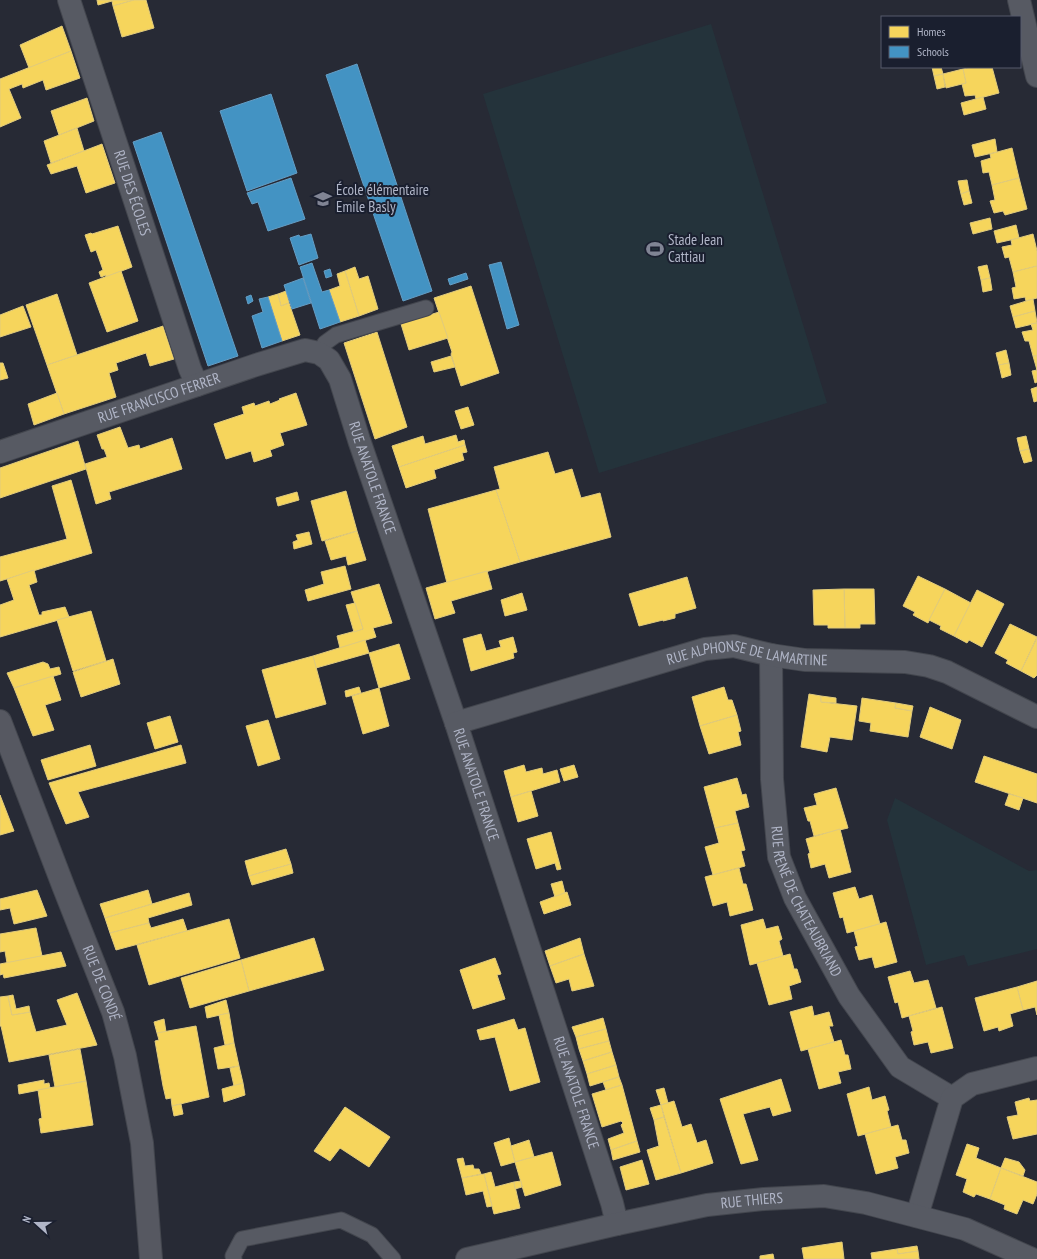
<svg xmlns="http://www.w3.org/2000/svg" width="1037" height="1259" font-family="'PT Sans Narrow',sans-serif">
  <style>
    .green { fill: #24333b }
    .homes { fill: #f6d55c; stroke: #e1cb7c }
    .schools { fill: #4393c3; stroke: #649dc4 }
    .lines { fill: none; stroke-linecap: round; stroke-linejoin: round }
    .service-casing { stroke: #43464e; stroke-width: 17 }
    .minor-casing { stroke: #43464e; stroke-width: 24 }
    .tertiary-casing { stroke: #43464e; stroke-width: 24 }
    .secondary-casing { stroke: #43464e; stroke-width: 24 }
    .service { stroke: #575a63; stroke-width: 15 }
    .minor { stroke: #575a63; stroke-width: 22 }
    .tertiary { stroke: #575a63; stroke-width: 22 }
    .secondary { stroke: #565861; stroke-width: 22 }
    .labels { text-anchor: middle; stroke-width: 4; stroke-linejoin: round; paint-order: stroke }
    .poi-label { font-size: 15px; fill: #b0b5c7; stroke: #1a1f2f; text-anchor: start }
    .street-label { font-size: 15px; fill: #b0b5c7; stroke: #1a1f2f }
  </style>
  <rect width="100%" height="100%" fill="#272a35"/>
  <g class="green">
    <path d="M 711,24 L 827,403 L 599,473 L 483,94 Z"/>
    <path d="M 895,798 L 1029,871 L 1037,870 L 1037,949 L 968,966 L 964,955 L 926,965 L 887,820 Z"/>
  </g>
  <g class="homes">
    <path d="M 97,0 L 134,0 L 113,6 L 112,1 L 98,5 Z"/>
    <path d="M 134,0 L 146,0 L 154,28 L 122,37 L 113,6 Z"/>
    <path d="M 62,26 L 71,51 L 29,68 L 20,45 Z"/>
    <path d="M 71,51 L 80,78 L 46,90 L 43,80 L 23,88 L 22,84 L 9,89 L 21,118 L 0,127 L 0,79 Z"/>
    <path d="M 932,67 L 941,67 L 943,74 L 934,76 Z"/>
    <path d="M 972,67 L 992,67 L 999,93 L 976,99 L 975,95 L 965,96 L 962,84 L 966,83 L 963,69 Z"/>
    <path d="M 963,69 L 966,83 L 946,88 L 943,74 Z"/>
    <path d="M 943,74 L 945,87 L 937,89 L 934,76 Z"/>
    <path d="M 983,97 L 986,109 L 964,115 L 961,103 Z"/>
    <path d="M 87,98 L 94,121 L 59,135 L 51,111 Z"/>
    <path d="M 77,128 L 84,151 L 51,163 L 44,141 Z"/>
    <path d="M 995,139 L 997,152 L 975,157 L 972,145 Z"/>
    <path d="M 102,144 L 115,183 L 86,193 L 77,166 L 51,174 L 47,165 Z"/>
    <path d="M 1012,148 L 1019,178 L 992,185 L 989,172 L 983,173 L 981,161 L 991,158 L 990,154 Z"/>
    <path d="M 1019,178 L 1027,209 L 1005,215 L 1003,211 L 994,213 L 990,201 L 995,200 L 992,185 Z"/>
    <path d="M 967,180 L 969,191 L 961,194 L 958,181 Z"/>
    <path d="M 969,191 L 972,203 L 964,205 L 961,194 Z"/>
    <path d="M 990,218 L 992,229 L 973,234 L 970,223 Z"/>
    <path d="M 1016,225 L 1019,238 L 997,243 L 994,231 Z"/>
    <path d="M 118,226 L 132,267 L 106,277 L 106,275 L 101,277 L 99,272 L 103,270 L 96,250 L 91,252 L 85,235 L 91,233 L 92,234 Z"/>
    <path d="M 1033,234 L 1037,251 L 1037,266 L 1013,272 L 1009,257 L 1005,258 L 1002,247 L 1012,245 L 1011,240 Z"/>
    <path d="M 987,265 L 990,278 L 981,280 L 978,267 Z"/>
    <path d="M 1037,266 L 1037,298 L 1026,301 L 1025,297 L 1014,299 L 1012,288 L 1016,287 L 1013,272 Z"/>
    <path d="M 355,267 L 359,279 L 368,276 L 378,309 L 359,316 L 345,271 Z"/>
    <path d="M 121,271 L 138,321 L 107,332 L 89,283 Z"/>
    <path d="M 345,271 L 359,316 L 340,322 L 329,290 L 340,286 L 337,274 Z"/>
    <path d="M 990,278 L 992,290 L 983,292 L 981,280 Z"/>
    <path d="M 471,286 L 499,373 L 461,386 L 451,354 L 452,352 L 434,298 Z"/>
    <path d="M 286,291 L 289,303 L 281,306 L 278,294 Z"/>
    <path d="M 57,294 L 77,355 L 47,365 L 26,305 Z"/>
    <path d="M 278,294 L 281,306 L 289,303 L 300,335 L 282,341 L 268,297 Z"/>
    <path d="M 1033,299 L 1035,311 L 1013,317 L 1010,306 Z"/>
    <path d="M 23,306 L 31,327 L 0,337 L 0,315 Z"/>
    <path d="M 1035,311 L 1037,323 L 1016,328 L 1013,317 Z"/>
    <path d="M 439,312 L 448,338 L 409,350 L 401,324 Z"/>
    <path d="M 1037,323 L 1037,356 L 1033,356 L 1029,341 L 1025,341 L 1022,332 L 1033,330 L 1031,324 Z"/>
    <path d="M 163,326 L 174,359 L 150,366 L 146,353 L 116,363 L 118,370 L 109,373 L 116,397 L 64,414 L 47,365 Z"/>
    <path d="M 377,332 L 407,427 L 375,439 L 344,343 Z"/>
    <path d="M 1006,350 L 1009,363 L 999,365 L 996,353 Z"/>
    <path d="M 451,356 L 455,367 L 434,372 L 431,362 Z"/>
    <path d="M 1033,356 L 1037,356 L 1037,382 L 1035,383 L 1032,371 L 1037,370 Z"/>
    <path d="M 0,363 L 3,363 L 8,378 L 0,380 Z"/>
    <path d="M 1009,363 L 1011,375 L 1002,378 L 999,365 Z"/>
    <path d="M 1037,387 L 1037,401 L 1034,402 L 1031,389 Z"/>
    <path d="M 57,393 L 64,414 L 34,425 L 28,404 Z"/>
    <path d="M 296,393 L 307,425 L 280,433 L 284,445 L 270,450 L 272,456 L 254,462 L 251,451 L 226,459 L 214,424 L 244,414 L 242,407 L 254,403 L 255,406 L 269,401 L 270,404 L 280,400 L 279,399 Z"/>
    <path d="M 468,407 L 474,425 L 461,429 L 455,411 Z"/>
    <path d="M 120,427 L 128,448 L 139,445 L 140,449 L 172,438 L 182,469 L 109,492 L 111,499 L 96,504 L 85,464 L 107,457 L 104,449 L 102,449 L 97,435 Z"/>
    <path d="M 456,435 L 458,442 L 464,440 L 465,445 L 399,467 L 392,446 L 423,436 L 425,444 Z"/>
    <path d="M 1026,436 L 1029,449 L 1020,451 L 1017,438 Z"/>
    <path d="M 78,441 L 86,469 L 0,498 L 0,468 Z"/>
    <path d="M 465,445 L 467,452 L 462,453 L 464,460 L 434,470 L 436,478 L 406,488 L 399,467 Z"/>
    <path d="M 1029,449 L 1032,461 L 1024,463 L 1020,451 Z"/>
    <path d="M 548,452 L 555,474 L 572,469 L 581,498 L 600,493 L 611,537 L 520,562 L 496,490 L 500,489 L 494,467 Z"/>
    <path d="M 71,480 L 92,553 L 0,581 L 0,557 L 67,539 L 52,486 Z"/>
    <path d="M 496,490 L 520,562 L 447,583 L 428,509 Z"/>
    <path d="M 346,491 L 357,531 L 322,541 L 311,501 Z"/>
    <path d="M 297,492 L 299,500 L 278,506 L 276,498 Z"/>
    <path d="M 357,531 L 366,560 L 348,565 L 346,556 L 331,560 L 325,541 Z"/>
    <path d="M 309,532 L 312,544 L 294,549 L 293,542 L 298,540 L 296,535 Z"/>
    <path d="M 345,566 L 351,589 L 308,601 L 305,590 L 324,584 L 321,572 Z"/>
    <path d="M 34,570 L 37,582 L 29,585 L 39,615 L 42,615 L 42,612 L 65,607 L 69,617 L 0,637 L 0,605 L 14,600 L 7,579 Z"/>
    <path d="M 487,571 L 492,589 L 451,601 L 455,613 L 435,619 L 426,588 Z"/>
    <path d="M 918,576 L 945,589 L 928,623 L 913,615 L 915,612 L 903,606 Z"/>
    <path d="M 687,577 L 696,608 L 675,614 L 675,618 L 663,621 L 663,620 L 639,626 L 629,594 Z"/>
    <path d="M 379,584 L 392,623 L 373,628 L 376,637 L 340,648 L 337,636 L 363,629 L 351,592 Z"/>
    <path d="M 844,589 L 874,589 L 875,624 L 860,624 L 860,628 L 845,628 Z"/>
    <path d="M 844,589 L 845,628 L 828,628 L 828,625 L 814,625 L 813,590 Z"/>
    <path d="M 945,589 L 971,603 L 954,636 L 940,629 L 941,626 L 929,620 Z"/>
    <path d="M 977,590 L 1004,604 L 982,647 L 969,640 L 967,643 L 954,636 Z"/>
    <path d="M 522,593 L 527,610 L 505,616 L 501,600 Z"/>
    <path d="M 355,603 L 363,629 L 354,632 L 346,605 Z"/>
    <path d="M 91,611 L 106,661 L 73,671 L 57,620 Z"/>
    <path d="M 1010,624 L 1037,637 L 1021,671 L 1006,663 L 1008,660 L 995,653 Z"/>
    <path d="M 481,634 L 486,651 L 501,647 L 499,641 L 513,637 L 517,652 L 513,653 L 514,658 L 471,671 L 463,639 Z"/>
    <path d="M 1037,638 L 1037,675 L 1034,678 L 1021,671 Z"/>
    <path d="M 365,640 L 369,653 L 316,668 L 313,656 Z"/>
    <path d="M 399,644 L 410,679 L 379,688 L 369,653 Z"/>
    <path d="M 313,656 L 326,704 L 276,718 L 262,670 Z"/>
    <path d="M 113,659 L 120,684 L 81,697 L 73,672 Z"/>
    <path d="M 43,662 L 48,664 L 50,669 L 59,667 L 61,674 L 14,688 L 7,673 Z"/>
    <path d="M 53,676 L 61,700 L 45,705 L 54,730 L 33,736 L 14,688 Z"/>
    <path d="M 359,687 L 361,693 L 346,697 L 345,691 Z"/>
    <path d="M 724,687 L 728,700 L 732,700 L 737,715 L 700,726 L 692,697 Z"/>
    <path d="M 379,688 L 389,726 L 363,734 L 352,696 Z"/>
    <path d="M 809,694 L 821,696 L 821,702 L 857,706 L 852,740 L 830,737 L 827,752 L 801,747 Z"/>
    <path d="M 821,696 L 836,698 L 836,703 L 821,702 Z"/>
    <path d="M 862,698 L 896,703 L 895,708 L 912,711 L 908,737 L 870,731 L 871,723 L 859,721 Z"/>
    <path d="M 896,703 L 913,706 L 912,711 L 895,708 Z"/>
    <path d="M 930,707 L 961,720 L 952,749 L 920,737 Z"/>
    <path d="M 737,715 L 741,731 L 738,732 L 741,745 L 709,754 L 700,726 Z"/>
    <path d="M 170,716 L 178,742 L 155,749 L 147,723 Z"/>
    <path d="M 268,720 L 280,759 L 258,766 L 246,726 Z"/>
    <path d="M 90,745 L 96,766 L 48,780 L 41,760 Z"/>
    <path d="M 181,745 L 186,763 L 78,792 L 89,817 L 66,824 L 49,783 Z"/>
    <path d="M 984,756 L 1037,774 L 1037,803 L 975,782 Z"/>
    <path d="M 524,765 L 526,772 L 542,768 L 543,774 L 557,770 L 560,782 L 511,797 L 504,771 Z"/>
    <path d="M 574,765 L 578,777 L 564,781 L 560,769 Z"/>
    <path d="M 737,778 L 742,795 L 746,794 L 749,807 L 735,811 L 738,823 L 715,828 L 704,787 Z"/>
    <path d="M 836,788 L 848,828 L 814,836 L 810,821 L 808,821 L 804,808 L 817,805 L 814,794 Z"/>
    <path d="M 531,791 L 538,816 L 518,822 L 511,797 Z"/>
    <path d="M 1009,794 L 1023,798 L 1019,810 L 1005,805 Z"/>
    <path d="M 0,795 L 14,831 L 0,835 Z"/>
    <path d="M 738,823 L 745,850 L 741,851 L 745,866 L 713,875 L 705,847 L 719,843 L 715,828 Z"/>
    <path d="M 840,829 L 851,872 L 829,878 L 825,864 L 811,868 L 808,854 L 810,853 L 806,839 Z"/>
    <path d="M 551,832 L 561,869 L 557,870 L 555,863 L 536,869 L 527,839 Z"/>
    <path d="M 286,849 L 291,864 L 249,876 L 245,861 Z"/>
    <path d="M 291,864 L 293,873 L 252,885 L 249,876 Z"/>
    <path d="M 739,868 L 743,884 L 746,884 L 753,910 L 730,916 L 727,902 L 713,906 L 705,877 Z"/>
    <path d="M 562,881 L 565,893 L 555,897 L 551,884 Z"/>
    <path d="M 855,887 L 859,899 L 872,895 L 880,924 L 847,933 L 843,917 L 840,918 L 833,893 Z"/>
    <path d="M 37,890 L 47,916 L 14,924 L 10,908 L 0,910 L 0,899 Z"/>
    <path d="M 148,890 L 152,904 L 105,918 L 100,904 Z"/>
    <path d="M 567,892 L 571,905 L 544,914 L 540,902 Z"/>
    <path d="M 189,893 L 192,905 L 148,918 L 149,923 L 110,933 L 105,918 Z"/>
    <path d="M 183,919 L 187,931 L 116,950 L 110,933 L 149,923 L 151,928 Z"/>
    <path d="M 229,919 L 240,958 L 149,985 L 137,945 Z"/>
    <path d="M 763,919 L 766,929 L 778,926 L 782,939 L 779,941 L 783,956 L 750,965 L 741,925 Z"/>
    <path d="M 886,922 L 897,962 L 875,968 L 872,957 L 859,960 L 855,947 L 858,946 L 854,931 Z"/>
    <path d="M 36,928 L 42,956 L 7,963 L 5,951 L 0,952 L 0,934 Z"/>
    <path d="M 314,938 L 324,970 L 249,991 L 241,960 Z"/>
    <path d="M 580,938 L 584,954 L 550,966 L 545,951 Z"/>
    <path d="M 61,952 L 66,966 L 4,978 L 3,974 L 0,975 L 0,964 Z"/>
    <path d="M 584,954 L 594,986 L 572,991 L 569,979 L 556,983 L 550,966 Z"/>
    <path d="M 790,954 L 794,969 L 797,969 L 801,982 L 789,986 L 792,999 L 769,1005 L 757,963 Z"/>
    <path d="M 495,958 L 501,974 L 497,975 L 505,999 L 473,1009 L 460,970 Z"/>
    <path d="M 241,960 L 249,991 L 190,1008 L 181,978 Z"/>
    <path d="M 910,971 L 914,983 L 928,980 L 936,1008 L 902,1018 L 898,1002 L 895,1003 L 888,977 Z"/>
    <path d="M 1037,981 L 1037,1015 L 1035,1007 L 1023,1010 L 1017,987 Z"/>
    <path d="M 1017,987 L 1023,1010 L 1010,1014 L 1013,1026 L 999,1031 L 998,1027 L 984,1031 L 975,998 Z"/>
    <path d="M 77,993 L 97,1045 L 9,1062 L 1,1026 L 0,1026 L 0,997 L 8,996 L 12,1015 L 30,1012 L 36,1032 L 67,1025 L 57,1000 Z"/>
    <path d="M 13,995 L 16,1009 L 29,1006 L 30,1012 L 12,1015 L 8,996 Z"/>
    <path d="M 226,1000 L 229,1013 L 207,1018 L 205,1007 Z"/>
    <path d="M 812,1006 L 814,1016 L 829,1012 L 833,1026 L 829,1026 L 834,1042 L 801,1051 L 790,1012 Z"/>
    <path d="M 942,1007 L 953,1048 L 931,1053 L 928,1042 L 914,1045 L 911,1032 L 913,1031 L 909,1016 Z"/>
    <path d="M 229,1013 L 234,1043 L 225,1045 L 219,1015 Z"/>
    <path d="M 603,1018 L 606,1029 L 576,1037 L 572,1027 Z"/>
    <path d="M 164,1019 L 166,1032 L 157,1033 L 154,1022 Z"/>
    <path d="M 514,1019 L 518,1030 L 525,1028 L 540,1082 L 510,1091 L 495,1037 L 480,1040 L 477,1030 Z"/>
    <path d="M 196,1026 L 209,1097 L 172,1106 L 171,1098 L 166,1099 L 163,1086 L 155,1041 L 159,1040 L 157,1033 Z"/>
    <path d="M 606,1029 L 609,1041 L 579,1049 L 576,1037 Z"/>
    <path d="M 841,1040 L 845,1055 L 848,1055 L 851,1069 L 838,1072 L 841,1083 L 819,1089 L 808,1049 Z"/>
    <path d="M 609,1041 L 612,1052 L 583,1061 L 579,1049 Z"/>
    <path d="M 234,1043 L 239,1066 L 218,1069 L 214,1048 Z"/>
    <path d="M 80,1049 L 86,1081 L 55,1087 L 49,1055 Z"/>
    <path d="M 612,1052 L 616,1065 L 587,1074 L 583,1061 Z"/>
    <path d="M 616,1065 L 619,1077 L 590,1086 L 587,1074 Z"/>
    <path d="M 239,1066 L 243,1083 L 234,1086 L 230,1068 Z"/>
    <path d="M 619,1077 L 622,1085 L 606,1090 L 603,1082 Z"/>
    <path d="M 781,1079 L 791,1111 L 773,1116 L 770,1107 L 743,1114 L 758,1160 L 741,1164 L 720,1099 Z"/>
    <path d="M 44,1080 L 44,1084 L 49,1083 L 50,1088 L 19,1094 L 18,1085 Z"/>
    <path d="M 86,1081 L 93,1125 L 41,1133 L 39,1119 L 42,1118 L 38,1090 Z"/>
    <path d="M 243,1083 L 245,1095 L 224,1102 L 222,1089 Z"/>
    <path d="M 622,1085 L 637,1141 L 611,1150 L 608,1139 L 624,1133 L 621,1125 L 623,1123 L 621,1121 L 602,1127 L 592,1094 Z"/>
    <path d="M 869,1087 L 872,1100 L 885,1096 L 889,1110 L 887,1111 L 891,1127 L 858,1136 L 847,1094 Z"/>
    <path d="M 664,1088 L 668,1103 L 661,1105 L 656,1090 Z"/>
    <path d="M 1029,1098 L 1030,1101 L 1037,1100 L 1037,1134 L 1013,1139 L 1007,1117 L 1018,1115 L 1015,1102 Z"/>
    <path d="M 674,1101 L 682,1127 L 691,1124 L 697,1143 L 706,1140 L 713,1163 L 681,1173 L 661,1105 Z"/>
    <path d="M 181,1104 L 183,1114 L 174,1116 L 172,1106 Z"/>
    <path d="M 661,1105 L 664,1117 L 654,1120 L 650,1108 Z"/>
    <path d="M 345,1107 L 390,1137 L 369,1167 L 340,1148 L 330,1161 L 314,1151 Z"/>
    <path d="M 664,1117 L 681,1173 L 656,1180 L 647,1150 L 659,1146 L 654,1120 Z"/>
    <path d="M 898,1125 L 902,1140 L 906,1140 L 909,1153 L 895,1157 L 898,1168 L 876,1174 L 865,1134 Z"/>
    <path d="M 509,1138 L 515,1162 L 501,1166 L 494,1143 Z"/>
    <path d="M 529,1140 L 534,1157 L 515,1162 L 511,1146 Z"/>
    <path d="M 637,1141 L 640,1152 L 613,1160 L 611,1150 Z"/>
    <path d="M 967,1144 L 979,1148 L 976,1158 L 1001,1168 L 990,1199 L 976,1194 L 974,1197 L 963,1192 L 967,1179 L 956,1175 Z"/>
    <path d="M 552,1152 L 561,1185 L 525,1196 L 515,1162 Z"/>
    <path d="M 463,1158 L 465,1166 L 473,1165 L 474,1169 L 479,1169 L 481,1174 L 462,1178 L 457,1159 Z"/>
    <path d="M 1005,1158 L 1019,1162 L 1025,1170 L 1023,1176 L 1001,1168 Z"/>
    <path d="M 642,1160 L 649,1184 L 626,1190 L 620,1167 Z"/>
    <path d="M 1001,1168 L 1037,1182 L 1037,1194 L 1033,1204 L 1023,1200 L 1017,1214 L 1004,1209 L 1005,1205 L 990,1199 Z"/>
    <path d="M 491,1172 L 495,1187 L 514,1182 L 520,1208 L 494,1214 L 484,1174 Z"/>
    <path d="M 484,1174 L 492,1206 L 487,1207 L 483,1191 L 466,1195 L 462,1178 Z"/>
    <path d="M 521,1181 L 522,1187 L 515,1189 L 514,1182 Z"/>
    <path d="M 842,1242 L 844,1259 L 804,1259 L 802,1248 Z"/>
    <path d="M 917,1246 L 918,1251 L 898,1254 L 897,1249 Z"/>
    <path d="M 897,1249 L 898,1254 L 918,1251 L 919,1259 L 872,1259 L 871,1253 Z"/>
    <path d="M 773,1254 L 774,1259 L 760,1259 L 760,1256 Z"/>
  </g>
  <g class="schools">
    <path d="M 357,64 L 432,291 L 403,301 L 326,75 Z"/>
    <path d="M 271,94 L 297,173 L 247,191 L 220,111 Z"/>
    <path d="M 161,132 L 238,356 L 208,366 L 133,142 Z"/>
    <path d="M 291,178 L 305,219 L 268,231 L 258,202 L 252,204 L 247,193 Z"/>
    <path d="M 311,234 L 318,258 L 299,265 L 290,238 L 299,235 L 300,237 Z"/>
    <path d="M 501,262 L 519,325 L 507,329 L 489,265 Z"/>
    <path d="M 312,263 L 322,292 L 329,290 L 340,322 L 320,329 L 300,267 Z"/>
    <path d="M 330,269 L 332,276 L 326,278 L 324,271 Z"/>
    <path d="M 466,273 L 468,279 L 450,285 L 448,279 Z"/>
    <path d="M 303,278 L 311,303 L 292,309 L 284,285 Z"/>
    <path d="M 251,295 L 253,301 L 248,304 L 246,297 Z"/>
    <path d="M 268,297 L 282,341 L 262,348 L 252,316 L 263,312 L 259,299 Z"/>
  </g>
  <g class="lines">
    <g class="service-casing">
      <g id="service">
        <path d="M 319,353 L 325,343 L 336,335 L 426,308"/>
        <path d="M 234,1259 L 233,1256 L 242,1239 L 341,1220 L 372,1235 L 393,1259"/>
      </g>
    </g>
    <g class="minor-casing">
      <g id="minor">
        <path id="s1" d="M 69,0 L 190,369 L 197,385"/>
        <path d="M 1019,0 L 1037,76"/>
        <path id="s2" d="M 0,452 L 256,365 L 305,350 L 319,353 L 329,360 L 340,379 L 359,440 L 456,723 L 612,1203 L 617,1224"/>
        <path id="s3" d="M 771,655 L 772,779 L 779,857 L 795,898 L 849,996 L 900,1067 L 952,1098"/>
        <path id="s4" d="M 456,723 L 705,649 L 734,646 L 771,655 L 805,660 L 905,662 L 929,666 L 947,672 L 1037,717"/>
        <path d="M 917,1216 L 952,1098 L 972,1084 L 1037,1068"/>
      </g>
    </g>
    <g class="tertiary-casing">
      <g id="tertiary">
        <path id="s5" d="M 467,1259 L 617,1224 L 707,1205 L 764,1199 L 824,1196 L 866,1203 L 965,1229 L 1032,1259"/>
      </g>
    </g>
    <g class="secondary-casing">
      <g id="secondary">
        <path id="s6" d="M 0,721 L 64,888 L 113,1012 L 125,1056 L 142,1143 L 151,1259"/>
      </g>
    </g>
    <use href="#service" class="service"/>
    <use href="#minor" class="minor"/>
    <use href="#tertiary" class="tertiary"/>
    <use href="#secondary" class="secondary"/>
  </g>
  <defs>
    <g id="school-bare" transform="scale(1.38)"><path d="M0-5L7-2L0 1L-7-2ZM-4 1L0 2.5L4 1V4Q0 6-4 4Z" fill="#808494" stroke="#1a1f2f" stroke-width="2.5" paint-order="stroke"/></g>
    <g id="stadium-bare" transform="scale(1.38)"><path d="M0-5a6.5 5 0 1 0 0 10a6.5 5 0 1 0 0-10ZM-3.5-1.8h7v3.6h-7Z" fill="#808494" stroke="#1a1f2f" stroke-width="2.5" paint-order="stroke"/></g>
  </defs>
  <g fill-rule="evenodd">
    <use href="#school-bare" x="323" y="199"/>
    <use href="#stadium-bare" x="655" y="249"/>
  </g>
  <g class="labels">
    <g class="poi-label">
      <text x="336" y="195">École élémentaire<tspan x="336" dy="17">Emile Basly</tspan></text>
      <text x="668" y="245">Stade Jean<tspan x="668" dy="17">Cattiau</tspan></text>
    </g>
    <g class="street-label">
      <text dy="5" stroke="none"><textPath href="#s1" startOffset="203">RUE DES ÉCOLES</textPath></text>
      <text dy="5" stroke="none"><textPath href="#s2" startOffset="168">RUE FRANCISCO FERRER</textPath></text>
      <text dy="5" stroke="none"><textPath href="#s2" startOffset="474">RUE ANATOLE FRANCE</textPath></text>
      <text dy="5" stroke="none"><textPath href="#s4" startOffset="302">RUE ALPHONSE DE LAMARTINE</textPath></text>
      <text dy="5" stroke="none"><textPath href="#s2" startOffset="798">RUE ANATOLE FRANCE</textPath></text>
      <text dy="5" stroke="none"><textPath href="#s3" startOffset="253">RUE RENÉ DE CHATEAUBRIAND</textPath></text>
      <text dy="5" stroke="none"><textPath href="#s6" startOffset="281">RUE DE CONDÉ</textPath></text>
      <text dy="5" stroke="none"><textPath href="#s2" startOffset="1122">RUE ANATOLE FRANCE</textPath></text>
      <text dy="5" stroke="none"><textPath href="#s5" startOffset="291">RUE THIERS</textPath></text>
    </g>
  </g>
  <rect x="881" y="16" width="140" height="52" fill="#1a1f2f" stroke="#565b6c"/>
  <rect x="889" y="26" width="20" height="12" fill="#f6d55c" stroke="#565b6c"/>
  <text x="917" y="36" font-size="12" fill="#b0b5c7">Homes</text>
  <rect x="889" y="46" width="20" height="12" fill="#4393c3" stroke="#565b6c"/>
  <text x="917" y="56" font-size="12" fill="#b0b5c7">Schools</text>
  <g transform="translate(36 1223) rotate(291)" stroke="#1a1f2f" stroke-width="3" paint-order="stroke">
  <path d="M0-3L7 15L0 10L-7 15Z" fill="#b0b5c7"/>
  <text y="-6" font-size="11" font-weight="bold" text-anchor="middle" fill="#b0b5c7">N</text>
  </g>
</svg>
